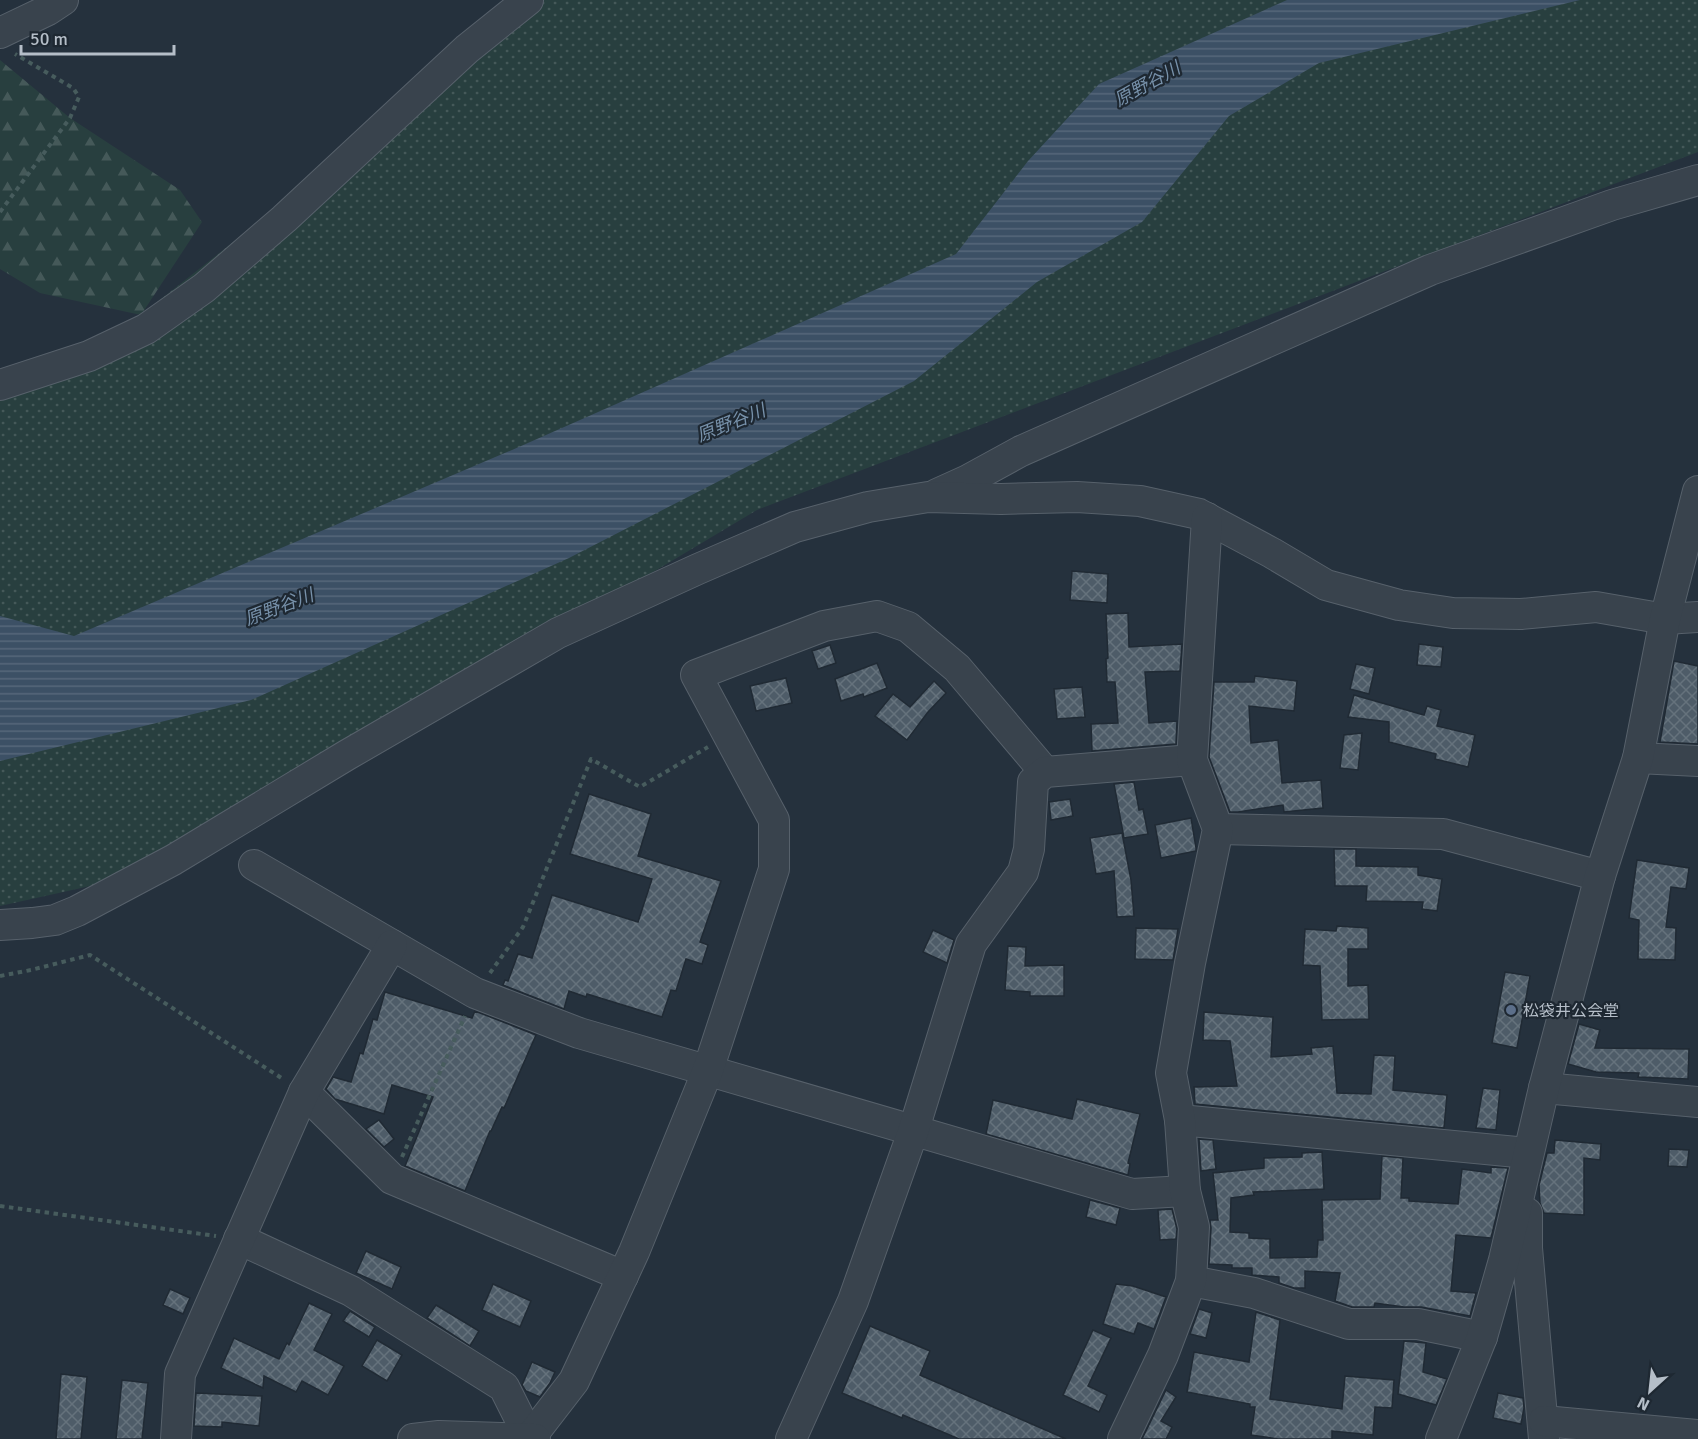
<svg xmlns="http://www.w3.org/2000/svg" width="1698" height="1439" font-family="Signika,'Noto Sans JP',sans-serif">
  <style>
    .grass { fill: url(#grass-dots) }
    .forest { fill: url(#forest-firs) }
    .water { fill: url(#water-rules) }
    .building { fill: url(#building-cross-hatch); stroke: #202a34; stroke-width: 1.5 }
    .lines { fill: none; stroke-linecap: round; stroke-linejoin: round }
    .minor-casing { stroke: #57616b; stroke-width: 32 }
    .path { stroke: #475c5d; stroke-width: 4; stroke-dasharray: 4.5 4.5; stroke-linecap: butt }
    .minor { stroke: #39434d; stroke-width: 30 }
    .service-dot { fill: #5c6f8a; stroke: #1e2832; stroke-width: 2 }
    .labels { text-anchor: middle; stroke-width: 4.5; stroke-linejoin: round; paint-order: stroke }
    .poi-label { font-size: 16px; fill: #b5bec8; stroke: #1e2832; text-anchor: start }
    .water-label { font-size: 18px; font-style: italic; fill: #7791aa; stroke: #1e2832 }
  </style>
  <defs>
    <pattern id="grass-dots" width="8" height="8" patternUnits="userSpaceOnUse" patternTransform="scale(1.5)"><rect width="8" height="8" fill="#283f3f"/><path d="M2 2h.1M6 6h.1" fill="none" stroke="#455959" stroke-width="1.8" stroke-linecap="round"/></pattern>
    <pattern id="forest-firs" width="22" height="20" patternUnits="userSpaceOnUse" patternTransform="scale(1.5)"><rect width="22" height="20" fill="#283f3f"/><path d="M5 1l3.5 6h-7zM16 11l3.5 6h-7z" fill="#455959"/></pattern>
    <pattern id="water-rules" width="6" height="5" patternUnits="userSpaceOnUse" patternTransform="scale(1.5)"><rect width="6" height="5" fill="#3c5065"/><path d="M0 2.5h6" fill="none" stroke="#56677a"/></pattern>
    <pattern id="building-cross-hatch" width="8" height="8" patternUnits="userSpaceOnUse" patternTransform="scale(1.5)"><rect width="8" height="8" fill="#4e5c68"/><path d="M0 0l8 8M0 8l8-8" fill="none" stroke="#65727c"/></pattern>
  </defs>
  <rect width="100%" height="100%" fill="#25313d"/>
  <path class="grass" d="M 530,0 L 1698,0 L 1698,152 L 757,510 L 149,873 L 0,906 L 0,369 L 89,356 L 404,107 Z"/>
  <path class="forest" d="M 0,60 L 70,118 L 180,190 L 202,222 L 141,315 L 40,293 L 0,269 Z"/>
  <path class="water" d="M 1287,0 L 1580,0 L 1319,63 L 1229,116 L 1142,222 L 1037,282 L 914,381 L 569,558 L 251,700 L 0,761 L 0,616 L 74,636 L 512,450 L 956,254 L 1028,161 L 1099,84 Z"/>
  <g class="building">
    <path d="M 1072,571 L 1108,574 L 1107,603 L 1070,600 Z"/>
    <path d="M 1128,613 L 1129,647 L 1182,644 L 1180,671 L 1145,672 L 1149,723 L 1177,721 L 1176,744 L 1092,751 L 1091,724 L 1118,723 L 1115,682 L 1107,682 L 1106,659 L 1108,658 L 1106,614 Z"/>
    <path d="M 1419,644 L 1443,647 L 1441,667 L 1417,665 Z"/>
    <path d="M 830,645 L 836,663 L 818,669 L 812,651 Z"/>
    <path d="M 1674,661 L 1698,666 L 1698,744 L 1660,742 Z"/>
    <path d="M 877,663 L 887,688 L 864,697 L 863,694 L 841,701 L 835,679 Z"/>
    <path d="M 1356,664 L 1375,668 L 1369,694 L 1350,689 Z"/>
    <path d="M 1255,676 L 1297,681 L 1294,711 L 1249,706 L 1251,743 L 1278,740 L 1282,783 L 1321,780 L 1323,808 L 1284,812 L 1283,805 L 1238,812 L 1230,812 L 1209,757 L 1214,682 L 1254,682 Z"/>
    <path d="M 786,678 L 792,703 L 756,711 L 750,686 Z"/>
    <path d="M 934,681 L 946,693 L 928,712 L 907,740 L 875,716 L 893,694 L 910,707 Z"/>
    <path d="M 1082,687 L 1085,717 L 1057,719 L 1054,689 Z"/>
    <path d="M 1354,695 L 1424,715 L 1427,706 L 1441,710 L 1437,726 L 1475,735 L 1468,767 L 1435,759 L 1436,754 L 1389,742 L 1389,722 L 1348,717 Z"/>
    <path d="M 1362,733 L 1358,770 L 1340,768 L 1344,735 Z"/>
    <path d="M 1134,782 L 1139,810 L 1143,809 L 1148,834 L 1124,838 L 1114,784 Z"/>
    <path d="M 589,794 L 651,814 L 638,856 L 721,881 L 700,942 L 708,945 L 702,964 L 686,959 L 676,991 L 671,990 L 662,1017 L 587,994 L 586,997 L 569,991 L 564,1009 L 503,985 L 505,980 L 508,981 L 518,954 L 532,958 L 552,895 L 638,922 L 652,879 L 570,854 Z"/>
    <path d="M 1070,799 L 1073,816 L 1051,820 L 1049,802 Z"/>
    <path d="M 1191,818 L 1196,848 L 1196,851 L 1161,858 L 1155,825 Z"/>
    <path d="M 1122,833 L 1131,880 L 1134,916 L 1117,917 L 1114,871 L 1096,874 L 1090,838 Z"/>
    <path d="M 1334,849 L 1356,849 L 1356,866 L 1418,867 L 1418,875 L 1442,879 L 1437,911 L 1422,909 L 1423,902 L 1366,901 L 1367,886 L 1335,886 Z"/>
    <path d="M 1637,860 L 1689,868 L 1686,889 L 1671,887 L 1666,927 L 1676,928 L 1675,960 L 1638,959 L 1639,920 L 1629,918 Z"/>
    <path d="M 1337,926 L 1368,928 L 1368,949 L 1348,949 L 1348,986 L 1368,985 L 1369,1019 L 1322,1020 L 1320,966 L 1303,965 L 1305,929 L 1336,931 Z"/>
    <path d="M 1136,928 L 1178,929 L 1173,960 L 1135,959 Z"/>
    <path d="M 933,930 L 954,940 L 947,963 L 923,952 Z"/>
    <path d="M 1008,946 L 1026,947 L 1025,966 L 1064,965 L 1064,996 L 1030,996 L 1030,992 L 1005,990 Z"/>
    <path d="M 1505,972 L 1530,976 L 1517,1048 L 1492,1043 Z"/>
    <path d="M 385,992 L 472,1018 L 475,1011 L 536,1035 L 504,1108 L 502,1107 L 491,1131 L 490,1131 L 465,1191 L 405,1166 L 433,1097 L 392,1085 L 384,1114 L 335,1099 L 326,1089 L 333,1077 L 351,1082 L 360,1053 L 363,1054 L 373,1019 L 377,1020 Z"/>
    <path d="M 1204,1012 L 1273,1017 L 1271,1057 L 1312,1054 L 1311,1048 L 1333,1046 L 1337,1093 L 1371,1094 L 1374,1055 L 1395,1056 L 1393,1090 L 1447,1095 L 1444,1128 L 1195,1104 L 1194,1087 L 1237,1086 L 1230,1041 L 1203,1040 Z"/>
    <path d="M 1579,1024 L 1600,1030 L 1595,1048 L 1689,1049 L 1688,1079 L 1638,1077 L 1639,1073 L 1596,1072 L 1568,1064 Z"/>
    <path d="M 1483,1088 L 1500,1090 L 1496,1130 L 1476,1128 Z"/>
    <path d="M 1077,1099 L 1140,1114 L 1128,1163 L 1130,1164 L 1128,1175 L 986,1134 L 993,1100 L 1072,1119 Z"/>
    <path d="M 379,1120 L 394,1139 L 384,1147 L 366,1129 Z"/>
    <path d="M 1199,1139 L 1213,1140 L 1216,1169 L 1201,1171 Z"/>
    <path d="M 1555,1140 L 1601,1144 L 1600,1160 L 1584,1158 L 1584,1215 L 1544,1213 L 1540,1203 L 1539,1185 L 1547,1153 L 1554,1153 Z"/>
    <path d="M 1669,1149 L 1689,1150 L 1687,1167 L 1668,1166 Z"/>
    <path d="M 1322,1152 L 1324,1189 L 1253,1192 L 1254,1195 L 1231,1198 L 1230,1232 L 1249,1233 L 1249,1238 L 1270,1239 L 1270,1258 L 1317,1257 L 1318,1240 L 1323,1240 L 1322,1200 L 1380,1199 L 1382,1156 L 1403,1158 L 1401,1198 L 1409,1198 L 1409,1201 L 1458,1204 L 1462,1169 L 1491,1173 L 1491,1167 L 1508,1168 L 1491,1238 L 1456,1235 L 1451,1291 L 1476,1293 L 1470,1316 L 1421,1307 L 1404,1307 L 1375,1303 L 1374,1307 L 1352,1307 L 1335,1301 L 1340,1273 L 1305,1271 L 1305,1288 L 1294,1288 L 1279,1283 L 1279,1277 L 1252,1275 L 1252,1268 L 1232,1268 L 1232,1265 L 1209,1264 L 1211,1228 L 1210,1220 L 1218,1220 L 1213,1173 L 1264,1168 L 1264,1158 L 1302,1157 L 1302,1153 Z"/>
    <path d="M 1090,1200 L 1120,1208 L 1116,1225 L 1086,1217 Z"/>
    <path d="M 1172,1209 L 1177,1229 L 1176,1239 L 1160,1240 L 1158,1210 Z"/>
    <path d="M 366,1251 L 401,1267 L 392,1289 L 356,1273 Z"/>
    <path d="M 493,1284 L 531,1301 L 520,1327 L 482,1310 Z"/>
    <path d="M 1116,1284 L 1133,1286 L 1166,1297 L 1154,1329 L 1138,1323 L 1134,1334 L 1103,1324 Z"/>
    <path d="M 170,1289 L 190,1298 L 183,1314 L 163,1305 Z"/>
    <path d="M 309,1303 L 332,1314 L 314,1350 L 344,1366 L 328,1395 L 302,1381 L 296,1392 L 264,1376 L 263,1388 L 221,1368 L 234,1338 L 279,1359 L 287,1343 L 289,1345 Z"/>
    <path d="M 436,1305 L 479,1331 L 470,1346 L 427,1318 Z"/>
    <path d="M 1199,1309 L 1212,1313 L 1206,1338 L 1190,1334 Z"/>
    <path d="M 350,1311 L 375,1327 L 369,1337 L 343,1321 Z"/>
    <path d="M 1256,1312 L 1280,1320 L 1270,1399 L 1342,1409 L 1345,1376 L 1394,1380 L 1392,1408 L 1375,1407 L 1373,1435 L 1332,1431 L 1332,1439 L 1278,1439 L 1251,1435 L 1255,1407 L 1250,1407 L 1250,1404 L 1187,1392 L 1194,1352 L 1249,1362 Z"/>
    <path d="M 870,1326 L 930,1351 L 920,1375 L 1066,1439 L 959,1439 L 903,1415 L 902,1418 L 842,1393 Z"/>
    <path d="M 1093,1330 L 1111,1338 L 1088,1386 L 1107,1395 L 1099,1412 L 1063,1395 Z"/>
    <path d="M 377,1340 L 402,1355 L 387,1381 L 362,1366 Z"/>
    <path d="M 1404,1341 L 1426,1343 L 1423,1372 L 1447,1379 L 1436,1405 L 1398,1394 Z"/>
    <path d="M 532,1362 L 555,1372 L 550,1383 L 540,1397 L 526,1391 L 522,1385 Z"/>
    <path d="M 61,1374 L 87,1377 L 81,1439 L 56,1439 Z"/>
    <path d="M 122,1380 L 148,1383 L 142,1439 L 116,1439 Z"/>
    <path d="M 1166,1390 L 1176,1397 L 1161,1421 L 1172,1427 L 1166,1439 L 1142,1439 Z"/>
    <path d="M 196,1393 L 262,1396 L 259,1426 L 222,1422 L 222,1427 L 194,1426 Z"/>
    <path d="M 1498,1393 L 1523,1398 L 1524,1408 L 1521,1424 L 1493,1418 Z"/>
  </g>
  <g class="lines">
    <g class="minor-casing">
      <g id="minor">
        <path d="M 0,33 L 48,10 L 63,0"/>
        <path d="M 0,385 L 89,356 L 146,329 L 204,288 L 284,219 L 467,49 L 528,0"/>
        <path d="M 937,494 L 968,480 L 1021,451 L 1430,270 L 1612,205 L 1698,180"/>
        <path d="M 1638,758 L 1698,761"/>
        <path d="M 1218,829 L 1443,834 L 1600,876"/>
        <path d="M 254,865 L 475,993 L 579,1033 L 1132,1194 L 1185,1191"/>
        <path d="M 0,925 L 32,923 L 55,920 L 77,911 L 173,860 L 347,755 L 558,633 L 698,569 L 795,527 L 868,507 L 928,497 L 1001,499 L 1077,497 L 1140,501 L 1199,514 L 1272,553 L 1326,585 L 1399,605 L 1453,613 L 1521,614 L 1596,607 L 1665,619 L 1698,617"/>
        <path d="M 1544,1088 L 1698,1102"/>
        <path d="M 304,1092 L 392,1179 L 623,1276"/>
        <path d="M 1180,1120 L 1528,1153"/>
        <path d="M 1527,1213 L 1527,1248 L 1544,1439"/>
        <path d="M 239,1239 L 351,1291 L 504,1387 L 530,1439"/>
        <path d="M 1191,1281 L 1254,1293 L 1349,1324 L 1418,1324 L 1482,1337"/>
        <path d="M 1544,1421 L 1698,1435"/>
        <path d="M 530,1438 L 574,1381 L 634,1252 L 708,1070 L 774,869 L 774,820 L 696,675 L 824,626 L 877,616 L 908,627 L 957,668 L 1045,772"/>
        <path d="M 176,1439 L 180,1374 L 304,1092 L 392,945"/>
        <path d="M 413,1439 L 439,1436 L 535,1439"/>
        <path d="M 791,1439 L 853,1301 L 914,1129 L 971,944 L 1023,872 L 1029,849 L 1033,782 L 1045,772 L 1192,760"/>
        <path d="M 1123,1439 L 1163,1355 L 1191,1281 L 1194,1227 L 1185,1191 L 1180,1120 L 1171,1073 L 1190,963 L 1218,829 L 1192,760 L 1207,518"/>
        <path d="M 1441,1439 L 1482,1337 L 1504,1260 L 1544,1088 L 1600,876 L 1638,758 L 1665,619 L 1698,491"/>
      </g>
    </g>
    <g class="path">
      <path d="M 0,212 L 70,118 L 79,97 L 73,88 L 15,54"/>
      <path d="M 490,973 L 523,927 L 591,759 L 640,787 L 708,747"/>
      <path d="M 0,976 L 31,970 L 90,955 L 283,1079"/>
      <path d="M 402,1157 L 465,1016"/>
      <path d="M 0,1206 L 216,1236"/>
    </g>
    <use href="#minor" class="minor"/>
  </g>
  <circle class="service-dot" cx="1511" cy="1010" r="6"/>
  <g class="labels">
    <g class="poi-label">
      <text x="1523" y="1016">松袋井公会堂</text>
    </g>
    <g class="water-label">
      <text transform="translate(1147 84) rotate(-29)" y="6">原野谷川</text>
      <text transform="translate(731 423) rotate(-22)" y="6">原野谷川</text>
      <text transform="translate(279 607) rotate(-21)" y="6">原野谷川</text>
    </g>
  </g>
  <g transform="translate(1650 1391) rotate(207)" stroke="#1e2832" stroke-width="4.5" paint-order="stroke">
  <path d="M0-4.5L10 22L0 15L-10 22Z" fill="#b5bec8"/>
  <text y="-9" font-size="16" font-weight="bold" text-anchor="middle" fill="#b5bec8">N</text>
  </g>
  <path d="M21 45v9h153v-9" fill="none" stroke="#b5bec8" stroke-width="3"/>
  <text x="30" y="45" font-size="18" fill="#b5bec8" stroke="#1e2832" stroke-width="4.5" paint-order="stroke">50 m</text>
</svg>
